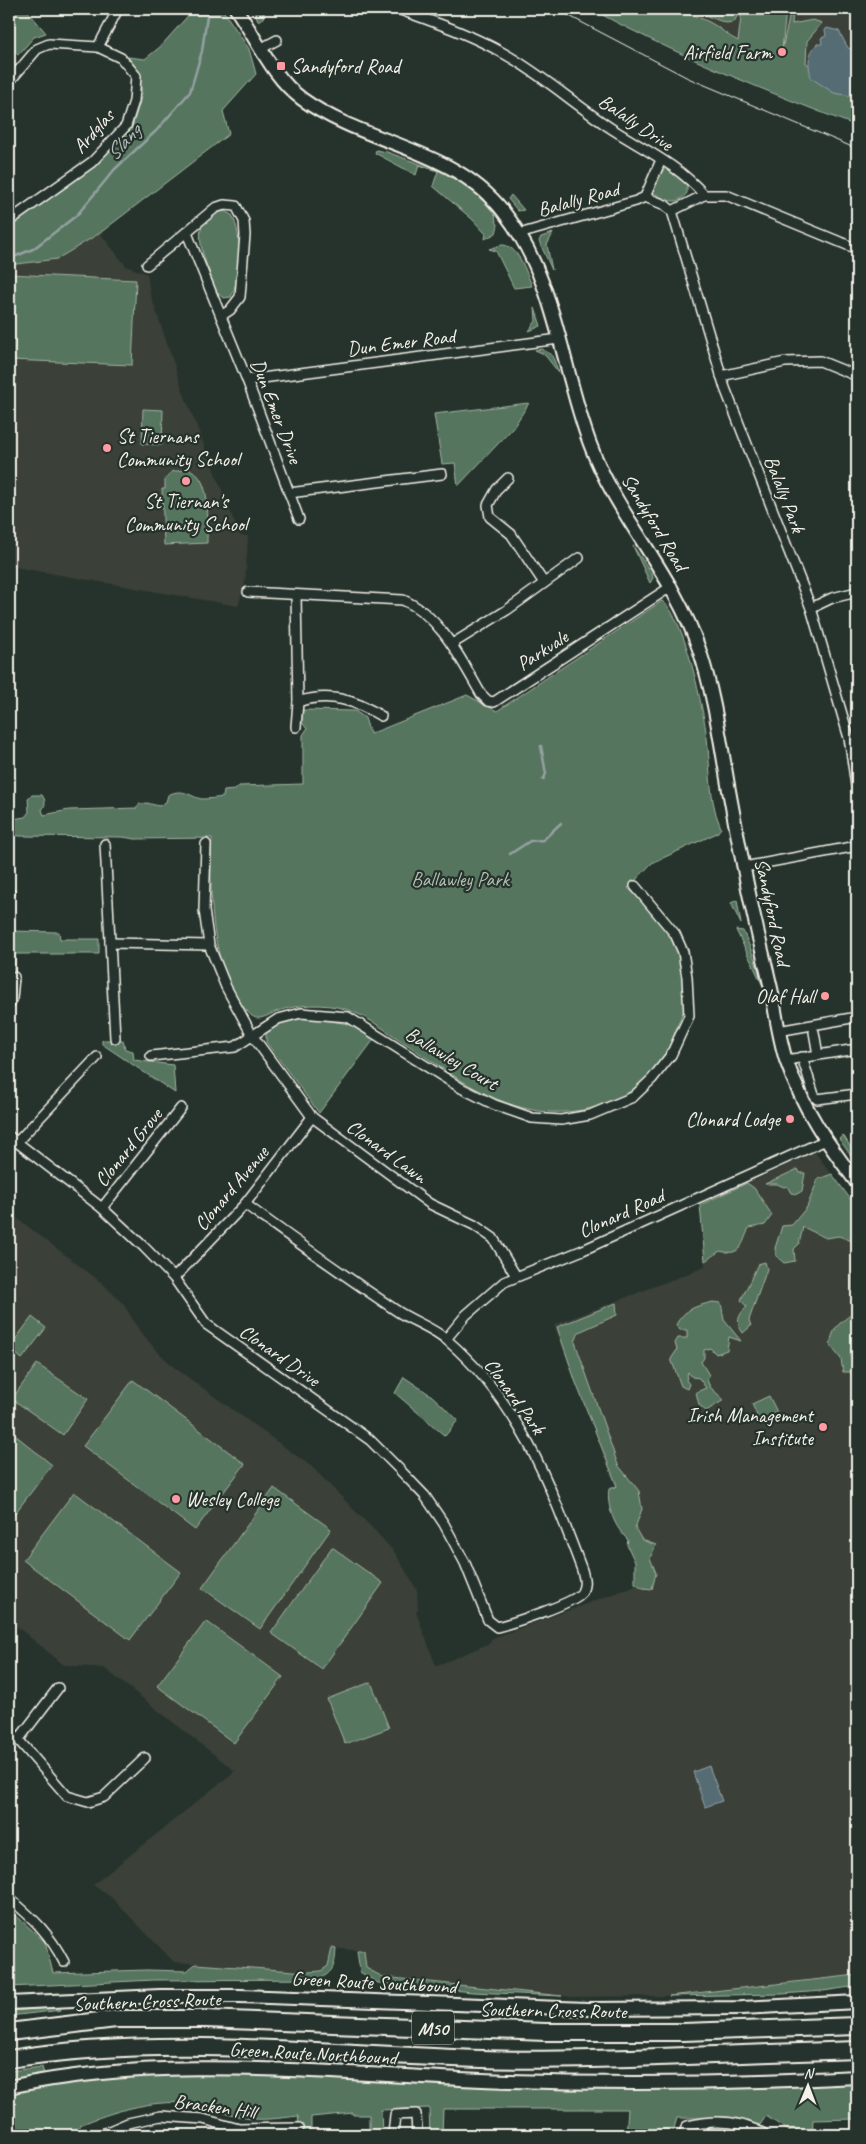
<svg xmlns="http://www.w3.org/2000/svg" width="866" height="2144" font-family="Caveat,sans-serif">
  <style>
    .built { fill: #3a4038 }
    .green { fill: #55755e; stroke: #a4b3a3 }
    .water { fill: #566c74; stroke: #95a1a2 }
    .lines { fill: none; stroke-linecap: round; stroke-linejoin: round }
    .stream { stroke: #95a1a2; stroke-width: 2.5 }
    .minor-casing { stroke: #f4f1e8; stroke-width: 12 }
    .secondary-casing { stroke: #f4f1e8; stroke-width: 16 }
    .motorway-casing { stroke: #f4f1e8; stroke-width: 20 }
    .minor { stroke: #26332d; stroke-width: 9 }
    .secondary { stroke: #26332d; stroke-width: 12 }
    .motorway { stroke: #26332d; stroke-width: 16 }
    .tram { stroke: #f4f1e8; stroke-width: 1 }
    .poi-dot { fill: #ff9aa2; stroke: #26332d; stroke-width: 2 }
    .labels { text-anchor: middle; stroke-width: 4.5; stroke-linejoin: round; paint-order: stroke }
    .shield { fill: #26332d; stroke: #b6b8b0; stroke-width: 1 }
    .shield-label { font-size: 19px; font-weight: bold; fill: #f4f1e8 }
    .poi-label { font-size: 20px; fill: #f4f1e8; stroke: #26332d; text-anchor: end }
    .street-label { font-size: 20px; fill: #f4f1e8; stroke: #26332d }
    .park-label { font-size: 20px; fill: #b4bfb1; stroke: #26332d }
    .water-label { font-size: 21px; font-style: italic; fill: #b5bcba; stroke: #26332d }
  </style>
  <rect width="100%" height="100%" fill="#26332d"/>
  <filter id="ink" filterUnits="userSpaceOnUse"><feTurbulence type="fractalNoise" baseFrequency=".02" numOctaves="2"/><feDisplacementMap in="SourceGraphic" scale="10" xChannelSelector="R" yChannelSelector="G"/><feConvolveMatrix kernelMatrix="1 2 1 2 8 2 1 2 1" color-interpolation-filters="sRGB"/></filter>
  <g filter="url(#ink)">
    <g class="built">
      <path d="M 614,9 L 857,9 L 857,118 Z"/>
      <path d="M 100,233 L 126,266 L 147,274 L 150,293 L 184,394 L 240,536 L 248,536 L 245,583 L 238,606 L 9,566 L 9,265 L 57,259 Z"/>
      <path d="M 815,1152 L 857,1208 L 857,1975 L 669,1996 L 574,1997 L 383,1977 L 366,1968 L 363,1951 L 332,1948 L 328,1966 L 321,1971 L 309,1972 L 174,1962 L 111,1897 L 93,1885 L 235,1771 L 104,1668 L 64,1665 L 9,1620 L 9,1212 L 102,1283 L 124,1305 L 138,1328 L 155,1349 L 175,1368 L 312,1467 L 377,1533 L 395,1553 L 417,1590 L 418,1610 L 416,1612 L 436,1666 L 490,1643 L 491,1639 L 501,1635 L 651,1580 L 554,1325 L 705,1267 L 700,1205 Z"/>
    </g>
    <g class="green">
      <path d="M 9,9 L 26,9 L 46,33 L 34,37 L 18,55 L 9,45 Z"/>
      <path d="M 194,9 L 222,9 L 249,49 L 256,74 L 223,111 L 229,134 L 100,233 L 57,259 L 9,265 L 9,226 L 92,166 L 132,128 L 142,94 L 139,71 L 128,57 L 145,59 L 160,47 Z"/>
      <path d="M 254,9 L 265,9 L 263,18 L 258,21 Z"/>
      <path d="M 591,9 C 630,9 673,4 709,22 C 720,27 727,36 738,41 L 742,9 L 786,9 L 782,50 L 791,9 L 793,9 L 792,24 L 813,20 L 822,23 L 807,41 L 806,63 L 831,79 L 857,91 L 857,126 C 767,92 676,55 591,9 Z"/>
      <path d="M 688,9 L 741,9 L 734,22 L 726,23 Z"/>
      <path d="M 376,150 L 387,152 L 439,171 L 440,169 C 462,181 481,196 496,216 L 495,218 L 498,225 L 496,233 L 485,239 L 486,234 L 472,219 L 433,186 L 438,171 L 419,165 L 416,175 L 375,153 Z"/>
      <path d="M 666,168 L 682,178 L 687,185 L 687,193 C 677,207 665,200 653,192 L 661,172 Z"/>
      <path d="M 511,195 L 524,210 L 518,211 L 508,199 Z"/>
      <path d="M 224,211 L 232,215 C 243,236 241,276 231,297 L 224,298 C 214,293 212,281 209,271 C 200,249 190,215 224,211 Z"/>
      <path d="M 553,233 L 547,245 L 552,270 L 539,241 L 541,237 Z"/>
      <path d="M 501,245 C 518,244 526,272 532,286 L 514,288 L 496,251 L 489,249 Z"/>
      <path d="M 9,274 L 136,280 L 132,365 L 9,360 Z"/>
      <path d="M 535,308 L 541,326 L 529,331 L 536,321 Z"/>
      <path d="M 542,349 L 552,355 L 559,373 L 544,354 L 535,350 Z"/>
      <path d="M 529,403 L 513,428 L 458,486 L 455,463 L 442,464 L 434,414 Z"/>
      <path d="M 143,409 L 163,410 L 162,445 L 142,444 Z"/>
      <path d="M 189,469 C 213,479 207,520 207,543 L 164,545 L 162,489 L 165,489 L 165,480 L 171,472 Z"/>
      <path d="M 633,546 L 652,574 L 653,578 L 650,583 Z"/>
      <path d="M 662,601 C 685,616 703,709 707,738 C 710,761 709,787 715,810 C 716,816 719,822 721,828 L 717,833 L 652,863 L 628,888 C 642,902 659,916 669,931 C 679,946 688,983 686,1000 C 685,1010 681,1016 678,1024 C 674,1033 673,1042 667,1051 C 652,1078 626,1099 596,1107 C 516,1128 463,1081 400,1040 C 382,1028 365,1015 345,1009 C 324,1003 299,1004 278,1011 C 272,1013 265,1018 258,1018 C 254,1018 250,1015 248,1012 C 209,973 209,889 212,838 L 135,839 L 123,837 L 19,836 L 9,833 L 12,830 L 9,829 L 9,823 L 13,819 L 25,817 L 29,812 L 28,798 L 32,795 L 42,795 C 46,801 46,804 42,810 L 44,815 L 69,810 L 137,808 L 139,804 L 147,803 L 159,806 L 166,802 L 168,795 C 184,787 190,797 202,799 C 209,799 216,798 223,797 L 224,791 L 235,790 L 239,786 L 303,784 L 303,735 L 307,729 L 301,721 L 303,710 L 355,711 L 365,718 L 370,734 L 467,695 L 497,711 Z"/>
      <path d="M 737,900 L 741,924 L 731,903 Z"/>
      <path d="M 736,930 L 743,931 C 750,947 758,965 762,984 Z"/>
      <path d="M 9,931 L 59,932 L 60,939 L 99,939 L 99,954 L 15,954 L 15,977 L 9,977 Z"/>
      <path d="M 307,1017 L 354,1025 L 375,1038 L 319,1113 L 266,1042 L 266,1032 C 276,1021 293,1020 307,1017 Z"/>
      <path d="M 102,1040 L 123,1040 L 125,1049 L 133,1051 L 134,1060 L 173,1065 L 175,1093 L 102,1044 Z"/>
      <path d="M 843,1135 L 857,1157 L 855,1161 L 839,1139 Z"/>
      <path d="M 798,1169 L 800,1173 L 805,1173 L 802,1191 L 797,1194 L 791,1193 L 787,1186 L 784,1187 L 777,1184 L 765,1184 Z"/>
      <path d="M 832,1174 L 857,1208 L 857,1243 L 839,1236 L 826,1238 L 803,1227 L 799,1244 L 794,1249 L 795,1261 L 784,1263 L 776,1256 L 775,1248 L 782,1226 L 792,1225 L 807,1207 L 818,1179 Z"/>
      <path d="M 747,1183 L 754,1188 L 772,1215 L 765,1225 L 749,1228 C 742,1243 742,1257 720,1251 L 705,1261 L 700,1205 Z"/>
      <path d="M 857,1245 L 857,1299 L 852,1288 L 853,1249 Z"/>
      <path d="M 765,1262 L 767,1269 L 749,1320 L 751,1326 L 743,1333 C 736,1323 737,1316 747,1307 L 741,1300 L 758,1264 Z"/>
      <path d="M 857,1300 L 857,1344 L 851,1348 L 850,1357 L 855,1365 L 857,1364 L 856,1378 L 850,1372 L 843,1372 L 841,1359 L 830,1345 C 835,1314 852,1325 857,1300 Z"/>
      <path d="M 713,1302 L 721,1303 L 724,1320 L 741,1341 L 729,1337 L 727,1350 L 716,1354 L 710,1348 L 704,1350 L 704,1358 L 701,1362 L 709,1375 L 707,1380 L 710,1387 L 724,1400 L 706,1411 L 699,1405 L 696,1392 L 706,1388 L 699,1378 L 692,1377 L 688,1372 L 686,1380 L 689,1384 L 687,1389 L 681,1386 L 671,1359 L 677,1350 L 675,1343 L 678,1338 L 687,1338 L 687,1330 L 680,1330 L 676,1325 C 684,1309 696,1306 713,1302 Z"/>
      <path d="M 616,1303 L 617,1315 L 579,1332 L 575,1342 L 618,1465 L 639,1491 L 642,1509 L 635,1528 L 642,1540 L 656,1545 L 650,1558 L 656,1573 L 652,1589 L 643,1588 L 635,1583 L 635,1562 L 627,1545 L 628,1540 C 615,1528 606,1506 609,1489 L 617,1486 L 576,1383 L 557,1327 Z"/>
      <path d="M 32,1317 L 46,1328 L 22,1359 L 9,1348 Z"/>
      <path d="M 37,1364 L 88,1399 L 63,1435 L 12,1399 Z"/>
      <path d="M 404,1377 L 432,1396 L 458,1420 L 445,1436 L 395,1393 Z"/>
      <path d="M 133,1380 L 245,1464 L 195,1530 L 83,1446 Z"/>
      <path d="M 769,1396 L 777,1412 L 759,1420 L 752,1404 Z"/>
      <path d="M 9,1430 L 52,1465 L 9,1521 Z"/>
      <path d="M 274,1488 L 331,1529 L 260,1629 L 202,1588 Z"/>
      <path d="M 74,1492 L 181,1572 L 130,1640 L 23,1560 Z"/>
      <path d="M 332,1547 L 383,1583 L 322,1669 L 271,1633 Z"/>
      <path d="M 206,1621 L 283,1677 L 234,1743 L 157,1686 Z"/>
      <path d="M 371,1682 L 389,1728 L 345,1744 L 327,1699 Z"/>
      <path d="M 9,1909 L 45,1942 L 53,1973 L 146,1970 L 187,1971 L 195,1964 L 309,1972 L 321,1971 L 328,1966 L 332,1948 L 336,1949 C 335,1965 334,1972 319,1979 L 154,1980 L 9,1987 Z"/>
      <path d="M 357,1951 L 364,1951 L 366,1968 L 383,1977 L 562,1996 L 473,1992 L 378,1983 L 360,1972 Z"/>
      <path d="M 857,1975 L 857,1986 L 823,1991 L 782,1994 L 669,1996 Z"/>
      <path d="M 59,2007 L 61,2010 L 9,2016 L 9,2011 Z"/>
      <path d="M 42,2067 L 44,2074 L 9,2082 L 9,2071 Z"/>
      <path d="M 235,2074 L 478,2086 L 857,2083 L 857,2119 L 813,2120 L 812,2135 L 791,2135 L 789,2131 L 766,2116 L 760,2125 L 730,2118 L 677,2118 L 672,2135 L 626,2135 L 628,2109 L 443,2109 L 442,2135 L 430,2135 L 429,2108 L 381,2110 L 382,2135 L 369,2135 L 369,2115 L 353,2115 L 353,2113 L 311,2117 L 311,2135 L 300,2135 L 298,2116 C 281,2118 261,2121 245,2118 C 224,2113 206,2105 185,2103 C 150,2100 111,2112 80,2125 L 80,2130 L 73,2135 L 9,2135 L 9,2093 L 43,2086 L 126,2075 Z"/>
    </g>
    <g class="water">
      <path d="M 827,28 L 839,31 L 848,48 L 857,50 L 857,97 L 834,93 L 811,78 C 808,63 807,55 817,44 L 822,44 L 821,38 L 826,36 L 825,30 Z"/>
      <path d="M 709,1766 L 722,1801 L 705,1807 L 693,1772 Z"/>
    </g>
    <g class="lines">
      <g class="stream">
        <path d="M 9,259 L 33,249 L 77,215 L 115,169 L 156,131 L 190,92 L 202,51 L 208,9"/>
        <path d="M 541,746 L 546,774 L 543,780"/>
        <path d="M 510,854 L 530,841 L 543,840 L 561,823"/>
      </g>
      <g class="minor-casing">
        <g id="minor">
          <path d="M 398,9 C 434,22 470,34 503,53 C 541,74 573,103 609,127 C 641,148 679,165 704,195"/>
          <path d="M 98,47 L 118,9"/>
          <path d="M 262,48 L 277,40"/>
          <path d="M 9,82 L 37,49 L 49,44 L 98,47 L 121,58 L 136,76 L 134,101 L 126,126 L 92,162 L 9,221"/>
          <path d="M 645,197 L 665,205 L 672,211 L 704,195 L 726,195 L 857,249"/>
          <path d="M 672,211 L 725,388 L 811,608 L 849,738 L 857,792"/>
          <path d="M 187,233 L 247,380 L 299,519"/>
          <path d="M 519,234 L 636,201 L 645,197 L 661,160"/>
          <path d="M 147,265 L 215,208 L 224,205 L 236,206 L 244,221 L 245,235 L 240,297 L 230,310 L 221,316"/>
          <path d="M 721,376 L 785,362 L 820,361 L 857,376"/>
          <path d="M 247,380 L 559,339"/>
          <path d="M 508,478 L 497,489 L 488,505 L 490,517 L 511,534 L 544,583"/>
          <path d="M 289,493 L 442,474"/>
          <path d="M 248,592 L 403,600 C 441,616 461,660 481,694 L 488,701 L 494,702 L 672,586"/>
          <path d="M 296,595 L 298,702 L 296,727"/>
          <path d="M 811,608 L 832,598 L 857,592"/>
          <path d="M 452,644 L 507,610 L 579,558"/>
          <path d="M 298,702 C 329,692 355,700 381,716"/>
          <path d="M 105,844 L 115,1038"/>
          <path d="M 206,844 L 204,910 L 209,945 L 226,987 L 252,1035 L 312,1117 L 430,1204 L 474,1225 L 493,1238 L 516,1276"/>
          <path d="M 744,867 L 857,846"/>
          <path d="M 9,893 L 10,893"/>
          <path d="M 110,943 L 209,945"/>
          <path d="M 9,1005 L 12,999 L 14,977"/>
          <path d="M 778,1031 L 857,1017"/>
          <path d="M 814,1032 L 818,1055"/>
          <path d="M 151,1056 L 235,1047 L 278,1019 L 301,1013 L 348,1017 L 461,1088 L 495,1105 L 532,1118 L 561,1120 L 590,1115 L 633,1097 L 652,1079 L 671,1055 L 689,1016 L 687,977 L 683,952 L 675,934 L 635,886"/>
          <path d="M 802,1057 L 814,1095 L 817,1099 L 857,1094"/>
          <path d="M 786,1060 L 857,1049"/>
          <path d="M 9,1136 L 102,1208 L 144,1247 L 174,1278 L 206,1324 L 370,1440 L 399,1469 L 425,1496 L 444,1524 L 465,1563 L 488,1620 L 497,1627 C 512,1623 576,1603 582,1592 C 586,1584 584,1578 582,1570 C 549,1482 520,1403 447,1340 C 432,1327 411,1321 394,1309 C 344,1275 294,1240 245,1204"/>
          <path d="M 17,1142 L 97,1057"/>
          <path d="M 102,1208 L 181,1108"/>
          <path d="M 174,1278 L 245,1204 L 312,1117"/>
          <path d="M 446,1339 L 466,1315 L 504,1282 L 583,1250 L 826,1140"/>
          <path d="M 9,1729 L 67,1796 L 88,1802 L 104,1797 L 145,1758"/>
          <path d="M 19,1739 L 58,1688"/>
          <path d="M 9,1898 C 34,1919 49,1933 64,1962"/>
          <path d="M 100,2135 L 128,2123 L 161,2116 L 203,2119 L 239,2129 L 299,2128"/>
          <path d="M 393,2135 L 395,2115 L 416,2114 L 417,2135"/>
          <path d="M 683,2135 L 687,2126 C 714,2119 742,2121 766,2135"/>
        </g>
      </g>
      <g class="secondary-casing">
        <g id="secondary">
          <path d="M 236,9 C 257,39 272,77 302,99 C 366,145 452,147 503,211 C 556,277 561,367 590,444 C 617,517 674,574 699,649 C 715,696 721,747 730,796 C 738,839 746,883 756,925 C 761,948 767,970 772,993 C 776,1016 779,1038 786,1060 C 804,1111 826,1141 857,1183"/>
          <path d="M 9,2003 L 160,1996 L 240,1996 L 587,2009 L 742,2008 L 857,2002"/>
          <path d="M 9,2087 C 158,2055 309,2072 460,2079 C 592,2085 725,2084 857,2077"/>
        </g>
      </g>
      <g class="motorway-casing">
        <g id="motorway">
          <path d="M 9,2032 L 116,2019 L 205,2019 L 545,2032 L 683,2032 L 857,2026"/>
          <path d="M 9,2059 C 165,2034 325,2054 482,2059 C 532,2061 581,2059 631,2058 C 707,2056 782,2053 857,2050"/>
        </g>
      </g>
      <use href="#minor" class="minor"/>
      <use href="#secondary" class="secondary"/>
      <use href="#motorway" class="motorway"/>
      <path class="tram" d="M 556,9 L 688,78 L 857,149"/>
    </g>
  </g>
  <g class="poi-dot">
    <circle cx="782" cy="52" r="5"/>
    <rect x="276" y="61" width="10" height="10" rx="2.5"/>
    <circle cx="107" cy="448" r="5"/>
    <circle cx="186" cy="481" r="5"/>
    <circle cx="825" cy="996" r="5"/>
    <circle cx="790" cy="1119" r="5"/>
    <circle cx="823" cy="1427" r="5"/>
    <circle cx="176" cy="1499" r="5"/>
  </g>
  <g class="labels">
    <rect class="shield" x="412" y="2011.5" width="42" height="33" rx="4"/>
    <g class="shield-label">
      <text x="433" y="2035">M50</text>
    </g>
    <g class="poi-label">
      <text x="772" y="59">Airfield Farm</text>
      <text x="291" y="73" text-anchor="start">Sandyford Road</text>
      <text x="117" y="443" text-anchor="start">St Tiernans<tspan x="117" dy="23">Community School</tspan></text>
      <text x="186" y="508" text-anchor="middle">St Tiernan's<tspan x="186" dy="23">Community School</tspan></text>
      <text x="815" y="1003">Olaf Hall</text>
      <text x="780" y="1126">Clonard Lodge</text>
      <text x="813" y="1422">Irish Management<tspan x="813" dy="23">Institute</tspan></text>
      <text x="186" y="1506" text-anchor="start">Wesley College</text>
    </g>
    <g class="street-label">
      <text transform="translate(636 122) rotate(34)" y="7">Balally Drive</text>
      <text transform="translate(93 131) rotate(-48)" y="7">Ardglas</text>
      <text transform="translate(578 199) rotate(-15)" y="7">Balally Road</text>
      <text transform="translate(401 342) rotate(-7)" y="7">Dun Emer Road</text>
      <text transform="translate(277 411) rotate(69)" y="7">Dun Emer Drive</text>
      <text transform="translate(785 494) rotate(69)" y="7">Balally Park</text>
      <text transform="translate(655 522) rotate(59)" y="7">Sandyford Road</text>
      <text transform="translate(542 650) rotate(-33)" y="7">Parkvale</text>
      <text transform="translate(773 912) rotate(78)" y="7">Sandyford Road</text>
      <text transform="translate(452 1058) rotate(31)" y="7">Ballawley Court</text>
      <text transform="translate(128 1147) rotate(-51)" y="7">Clonard Grove</text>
      <text transform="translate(387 1151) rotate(36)" y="7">Clonard Lawn</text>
      <text transform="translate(231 1188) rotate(-50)" y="7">Clonard Avenue</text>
      <text transform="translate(621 1213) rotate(-24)" y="7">Clonard Road</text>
      <text transform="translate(280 1355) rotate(35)" y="7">Clonard Drive</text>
      <text transform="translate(515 1396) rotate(54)" y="7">Clonard Park</text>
      <text transform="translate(374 1982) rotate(3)" y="7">Green Route Southbound</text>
      <text transform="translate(147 2001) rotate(-2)" y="7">Southern Cross Route</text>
      <text transform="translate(553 2010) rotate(1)" y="7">Southern Cross Route</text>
      <text transform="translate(313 2053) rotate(3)" y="7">Green Route Northbound</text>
      <text transform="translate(215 2106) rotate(8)" y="7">Bracken Hill</text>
    </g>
    <g class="park-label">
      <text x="460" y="886">Ballawley Park</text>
    </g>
    <g class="water-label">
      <text transform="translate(123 142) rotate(-47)" y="7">Slang</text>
    </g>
  </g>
  <rect width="866" height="2144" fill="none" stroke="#26332d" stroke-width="30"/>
  <rect x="15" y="15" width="836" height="2114" fill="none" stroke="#f4f1e8" stroke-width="2" filter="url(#ink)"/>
  <g transform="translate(808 2086) rotate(1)" stroke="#26332d" stroke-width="4" paint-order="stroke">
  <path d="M0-4L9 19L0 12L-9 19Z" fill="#f4f1e8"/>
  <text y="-8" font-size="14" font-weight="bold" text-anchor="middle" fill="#f4f1e8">N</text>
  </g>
</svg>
